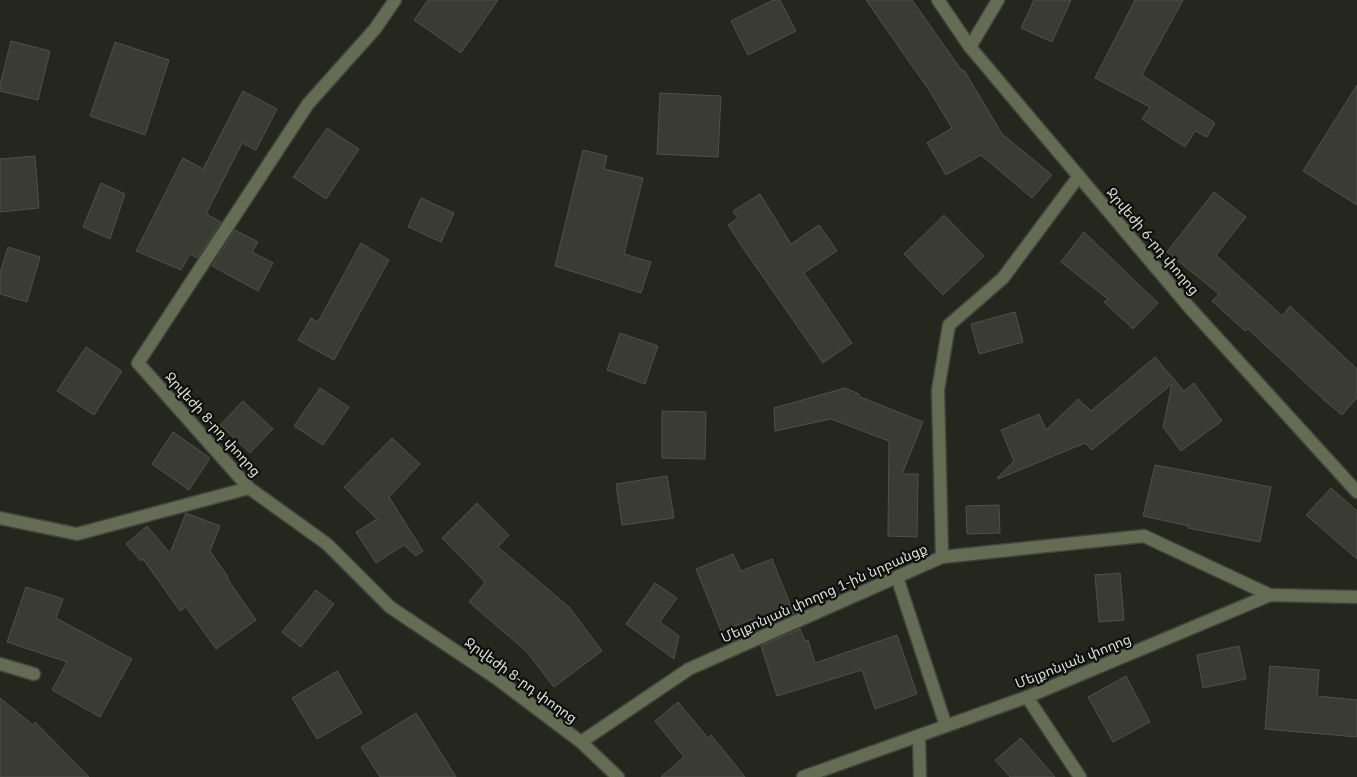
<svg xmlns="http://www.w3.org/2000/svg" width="1357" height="777" font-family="Lato,'Noto Sans Armenian',sans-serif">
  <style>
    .building { fill: #3a3c33; stroke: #4f5148 }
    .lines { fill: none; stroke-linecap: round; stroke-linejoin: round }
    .minor-casing { stroke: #42443c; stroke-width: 15 }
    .minor { stroke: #666b54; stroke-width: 12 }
    .labels { text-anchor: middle; stroke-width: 4.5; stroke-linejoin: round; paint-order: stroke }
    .street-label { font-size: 14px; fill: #dbddd7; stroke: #0f100c }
  </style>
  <rect width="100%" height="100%" fill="#25271f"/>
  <g class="building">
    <path d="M 428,0 L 498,0 L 461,53 L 414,20 Z"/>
    <path d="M 773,0 L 780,0 L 796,31 L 748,55 L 731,21 Z"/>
    <path d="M 866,0 L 912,0 L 962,71 L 964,70 L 1002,134 L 1052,175 L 1032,198 L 981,155 L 946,175 L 927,143 L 952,128 L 929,90 Z"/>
    <path d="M 1034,0 L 1071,0 L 1052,42 L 1021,28 Z"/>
    <path d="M 1135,0 L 1183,0 L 1142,75 L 1215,123 L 1207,137 L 1195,131 L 1185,147 L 1142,119 L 1150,107 L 1095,78 Z"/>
    <path d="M 11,41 L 50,51 L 38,100 L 0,91 L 0,85 Z"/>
    <path d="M 115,42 L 169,60 L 145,135 L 90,116 Z"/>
    <path d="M 1357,85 L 1357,205 L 1303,171 Z"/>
    <path d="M 243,91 L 277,109 L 256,150 L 242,143 L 206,214 L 221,222 L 197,258 L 190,254 L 181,270 L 136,251 L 183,158 L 203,169 Z"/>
    <path d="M 660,93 L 721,96 L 718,157 L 657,154 Z"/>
    <path d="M 327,128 L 359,149 L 326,199 L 293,177 Z"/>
    <path d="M 583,150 L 607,156 L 604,169 L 643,178 L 624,254 L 651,262 L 641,293 L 555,266 Z"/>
    <path d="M 35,156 L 39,208 L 0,212 L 0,159 Z"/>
    <path d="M 101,183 L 125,194 L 110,239 L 83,227 Z"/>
    <path d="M 1214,192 L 1246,217 L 1216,255 L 1282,316 L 1290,306 L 1357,369 L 1357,398 L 1342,415 L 1324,400 L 1248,329 L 1245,331 L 1212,301 L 1219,294 L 1167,252 Z"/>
    <path d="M 760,194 L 791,244 L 819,225 L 837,251 L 804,273 L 852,343 L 823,363 L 745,251 L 728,225 L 738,218 L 733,211 Z"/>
    <path d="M 421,198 L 454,213 L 441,242 L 408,227 Z"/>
    <path d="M 944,215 L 984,256 L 943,295 L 904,254 Z"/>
    <path d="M 235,230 L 258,242 L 252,252 L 273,263 L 258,291 L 212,266 Z"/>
    <path d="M 1084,232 L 1158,303 L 1133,329 L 1104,302 L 1108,299 L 1061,262 Z"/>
    <path d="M 361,243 L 389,260 L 334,360 L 298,340 L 311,318 L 318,322 Z"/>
    <path d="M 8,247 L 40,257 L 27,302 L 0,294 L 0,273 Z"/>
    <path d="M 1015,312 L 1023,342 L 979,354 L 971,324 Z"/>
    <path d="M 620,333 L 658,346 L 645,384 L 607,370 Z"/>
    <path d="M 86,347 L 122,371 L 94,415 L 57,391 Z"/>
    <path d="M 1155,357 L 1184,391 L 1194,383 L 1222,421 L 1181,451 L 1163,427 L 1172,384 L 1092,450 L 1085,443 L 998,479 L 997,478 L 1014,461 L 1001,430 L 1039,414 L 1046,430 L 1078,399 L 1091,411 Z"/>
    <path d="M 320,388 L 349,407 L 323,445 L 294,426 Z"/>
    <path d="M 845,388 L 859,394 L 858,396 L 923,422 L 902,474 L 918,474 L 917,537 L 888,536 L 889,441 L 831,419 L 775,431 L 774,408 Z"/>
    <path d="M 243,401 L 273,429 L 250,453 L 220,425 Z"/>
    <path d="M 662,411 L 706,412 L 705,459 L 662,458 Z"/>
    <path d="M 173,432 L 210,458 L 189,490 L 152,464 Z"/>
    <path d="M 392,438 L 420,464 L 389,497 L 423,551 L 416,556 L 404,545 L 376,563 L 356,532 L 377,519 L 344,487 Z"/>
    <path d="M 1155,465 L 1271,487 L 1260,542 L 1188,528 L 1189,526 L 1143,516 Z"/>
    <path d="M 667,476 L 674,518 L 622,525 L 616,484 Z"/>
    <path d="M 1331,488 L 1357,511 L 1357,559 L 1306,515 Z"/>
    <path d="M 477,503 L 509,535 L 498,547 L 569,607 L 602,651 L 554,687 L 527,652 L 469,602 L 485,582 L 442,538 Z"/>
    <path d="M 999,505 L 1000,533 L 967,534 L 966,506 Z"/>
    <path d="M 186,513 L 220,526 L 210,551 L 228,577 L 227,578 L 256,620 L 216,649 L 186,607 L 180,611 L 143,559 L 141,561 L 126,544 L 147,526 L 170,553 Z"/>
    <path d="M 733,554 L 741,571 L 772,559 L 794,614 L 756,630 L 753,619 L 721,631 L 696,569 Z"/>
    <path d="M 1120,573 L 1124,620 L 1099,622 L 1095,575 Z"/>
    <path d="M 655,583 L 677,598 L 660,622 L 679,636 L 674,659 L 626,624 Z"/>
    <path d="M 26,587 L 63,599 L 56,618 L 132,659 L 100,717 L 52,690 L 67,662 L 7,642 Z"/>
    <path d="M 316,590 L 334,604 L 301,647 L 282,632 Z"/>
    <path d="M 800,629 L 805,641 L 808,640 L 815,663 L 897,635 L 917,694 L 875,709 L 862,670 L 777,696 L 761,646 Z"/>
    <path d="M 1239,646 L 1246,679 L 1203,688 L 1197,655 Z"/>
    <path d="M 1270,666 L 1319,670 L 1317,696 L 1357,700 L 1357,737 L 1265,729 Z"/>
    <path d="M 337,671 L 362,713 L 317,739 L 292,698 Z"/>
    <path d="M 1126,676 L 1150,722 L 1113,742 L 1088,697 Z"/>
    <path d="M 0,698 L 33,725 L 35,722 L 89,777 L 0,777 Z"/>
    <path d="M 678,702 L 708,738 L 711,735 L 745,777 L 661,777 L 684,757 L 655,721 Z"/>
    <path d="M 416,713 L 456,777 L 380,777 L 361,747 Z"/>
    <path d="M 1021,738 L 1055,777 L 1010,777 L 995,760 Z"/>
  </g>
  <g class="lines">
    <g class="minor-casing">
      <g id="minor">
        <path d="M 395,0 L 375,29 L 308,104 L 138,363 L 249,488 L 327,544 L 390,607 L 496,678 L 581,742 L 618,777"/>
        <path d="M 938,0 L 970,47 L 1189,307 L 1357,492"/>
        <path d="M 970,47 L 998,0"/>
        <path d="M 0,518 L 77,534 L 249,488"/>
        <path d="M 942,557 L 938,390 L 949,325 L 1003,278 L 1079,176"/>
        <path d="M 897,577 L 946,726"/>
        <path d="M 0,664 L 34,674"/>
        <path d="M 1027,697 L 1080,777"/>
        <path d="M 919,736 L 920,777"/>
        <path d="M 581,742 L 689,669 L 942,557 L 1144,536 L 1270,595"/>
        <path d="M 803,777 L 1027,697 L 1270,595 L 1357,597"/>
      </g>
    </g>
    <use href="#minor" class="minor"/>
  </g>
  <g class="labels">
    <g class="street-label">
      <text transform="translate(1153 241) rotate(50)" y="5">Ջրվեժի 6-րդ փողոց</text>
      <text transform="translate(213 424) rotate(48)" y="5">Ջրվեժի 8-րդ փողոց</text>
      <text transform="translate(824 593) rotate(-24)" y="5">Մելքոնյան փողոց 1-ին նրբանցք</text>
      <text transform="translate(1073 661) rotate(-22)" y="5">Մելքոնյան փողոց</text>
      <text transform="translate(521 680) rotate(36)" y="5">Ջրվեժի 8-րդ փողոց</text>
    </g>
  </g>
</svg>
